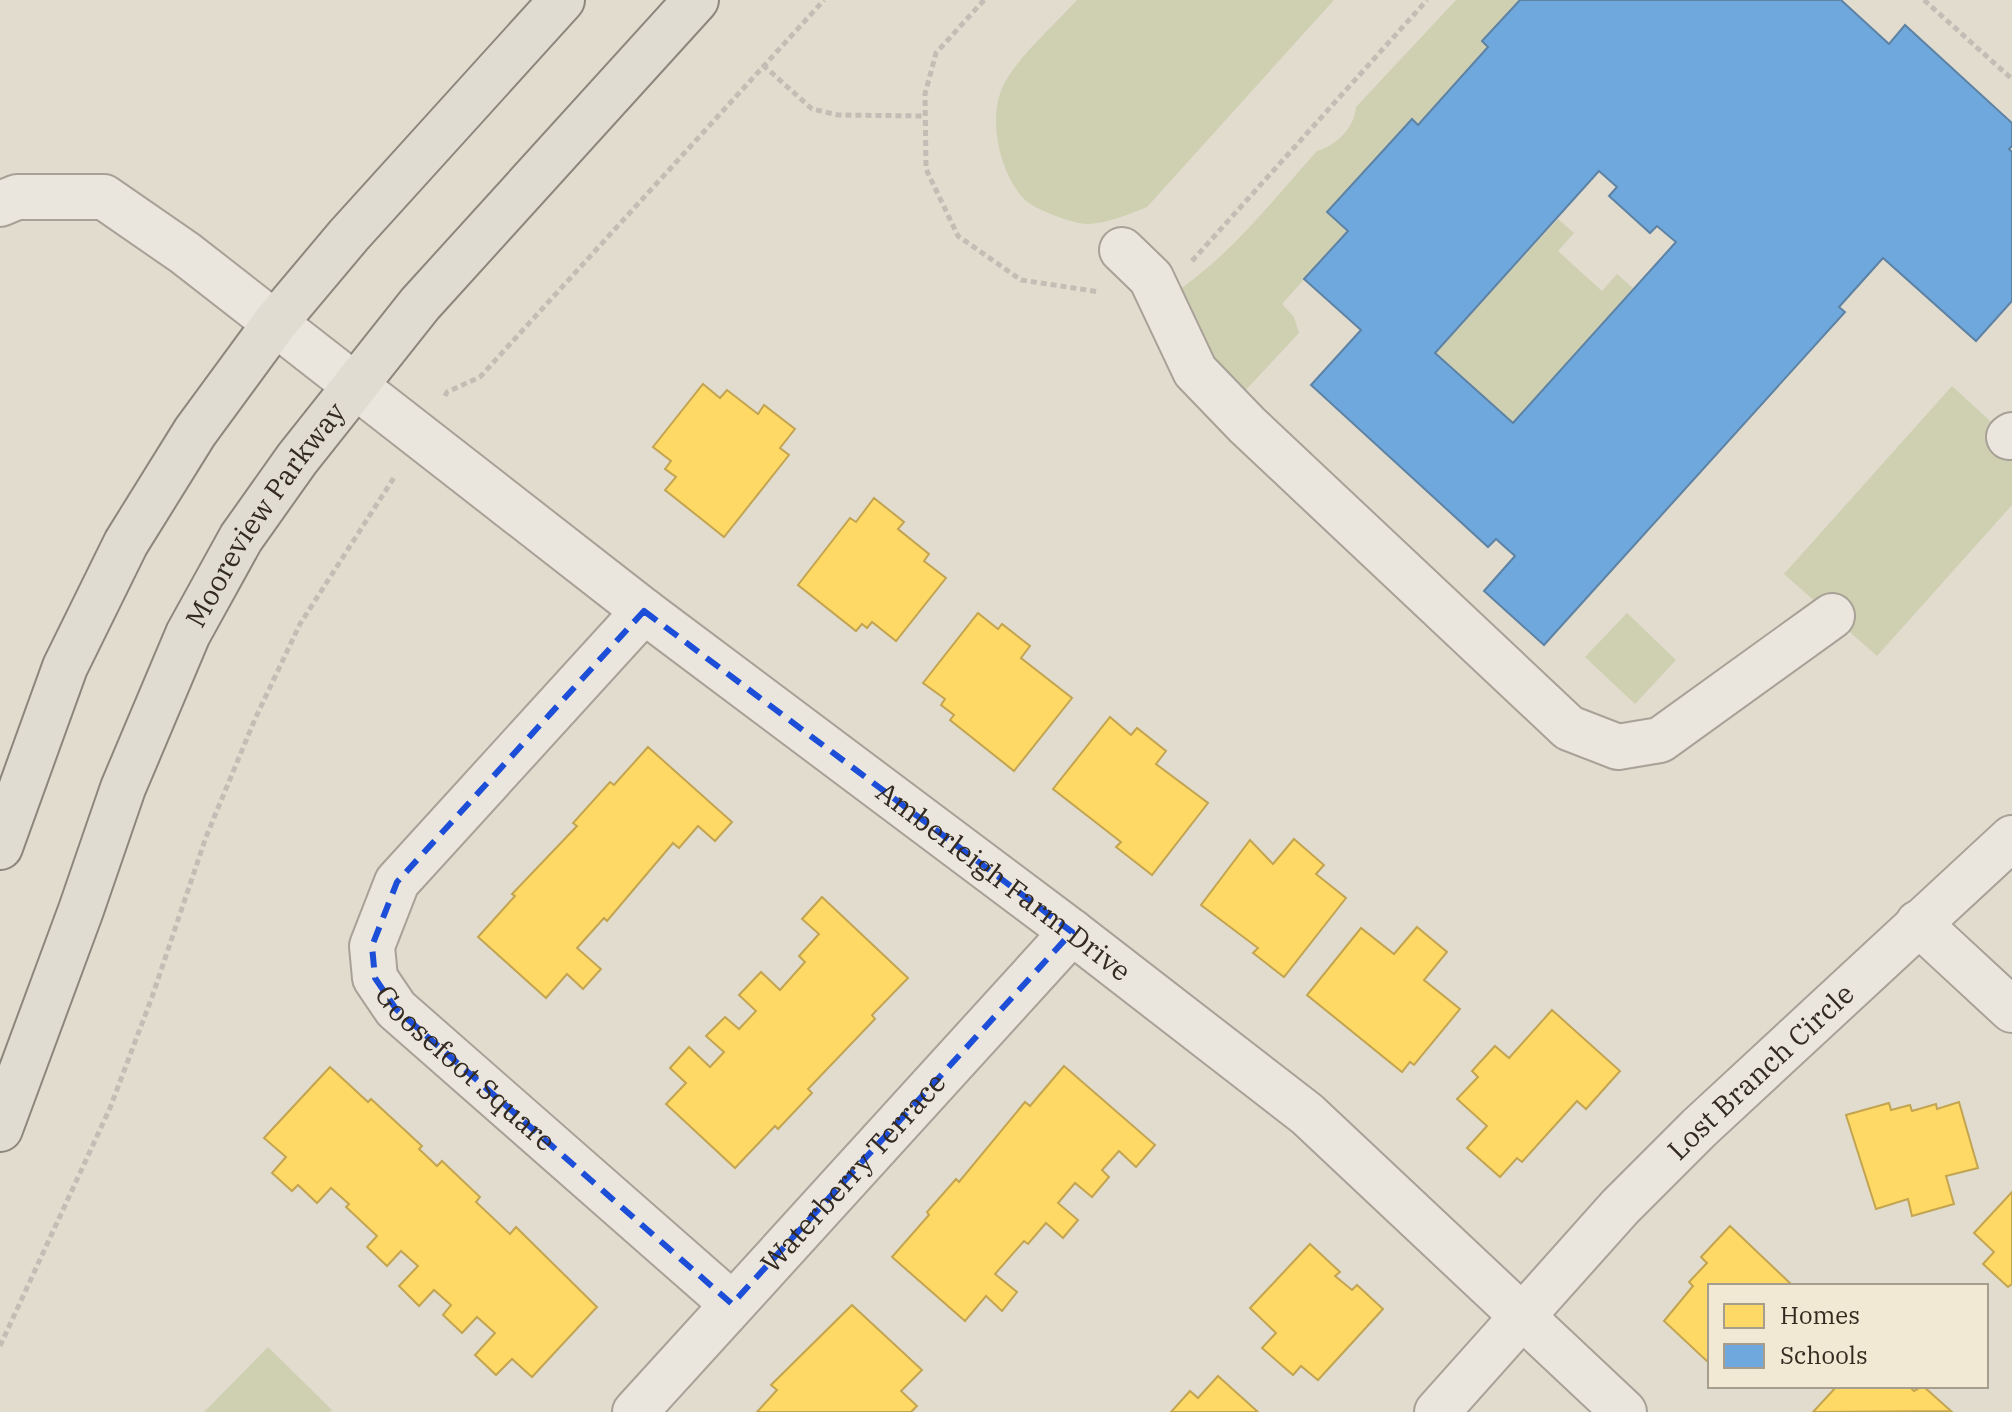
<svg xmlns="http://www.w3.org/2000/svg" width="2012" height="1412" font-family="'IBM Plex Serif',serif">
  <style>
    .green { fill: #cfd0b2 }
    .homes { fill: #ffd966; stroke: #c2a451; stroke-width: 2 }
    .schools { fill: #6fa8dc; stroke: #5d82a4; stroke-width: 2; fill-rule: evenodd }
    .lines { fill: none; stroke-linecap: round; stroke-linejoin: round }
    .minor-casing { stroke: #a7a197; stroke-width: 48 }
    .major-casing { stroke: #8c877d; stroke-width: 48 }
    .path { stroke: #c2bdb5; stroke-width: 5; stroke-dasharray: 6 4; stroke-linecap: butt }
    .minor { stroke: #eae6de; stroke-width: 44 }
    .major { stroke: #e1dcd1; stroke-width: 44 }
    .marked { fill: none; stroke: #1d4ed8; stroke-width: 6; stroke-dasharray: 16 10; stroke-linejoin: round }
    .labels { text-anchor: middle; stroke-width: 8; stroke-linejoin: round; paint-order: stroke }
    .street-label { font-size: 28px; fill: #342a20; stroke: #f2e9d5 }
  </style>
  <rect width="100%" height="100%" fill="#e1dcce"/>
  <g class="green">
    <path d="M 1077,0 L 1334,0 L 1147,207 C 1129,214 1109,223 1088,224 C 1073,224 1036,210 1025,200 C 999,174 987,117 1004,84 C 1018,57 1056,23 1077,0 Z"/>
    <path d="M 1456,0 L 1520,0 L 1482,41 L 1488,47 L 1418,125 L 1412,120 L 1348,231 L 1282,304 L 1294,317 L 1299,333 L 1242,394 L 1210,356 L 1171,295 C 1230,257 1271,202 1317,151 C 1336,146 1355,127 1356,107 Z"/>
    <path d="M 1558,219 L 1574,233 L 1558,251 L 1602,291 L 1617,274 L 1633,288 L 1513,423 L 1435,353 Z"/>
    <path d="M 1952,386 L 2012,441 L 2012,505 L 1877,656 L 1784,574 Z"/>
    <path d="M 1627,613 L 1676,660 L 1635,704 L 1585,657 Z"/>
    <path d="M 268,1347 L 332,1410 L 330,1412 L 204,1412 Z"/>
  </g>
  <g class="homes">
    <path d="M 703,384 L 720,398 L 727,390 L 758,414 L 764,405 L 795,429 L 780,448 L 789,455 L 724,537 L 665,490 L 676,477 L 665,469 L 671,461 L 653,447 Z"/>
    <path d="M 874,498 L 904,522 L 898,529 L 929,554 L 924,561 L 946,578 L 896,641 L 872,622 L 867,628 L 862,624 L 856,631 L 798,585 L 850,518 L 856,522 Z"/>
    <path d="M 978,613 L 998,629 L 1002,624 L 1030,646 L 1021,658 L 1072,698 L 1014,771 L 950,720 L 954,715 L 941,705 L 945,699 L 923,683 Z"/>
    <path d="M 1110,717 L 1131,735 L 1137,728 L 1166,751 L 1156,764 L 1208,803 L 1152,875 L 1116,847 L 1121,842 L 1053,789 Z"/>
    <path d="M 648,747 L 732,822 L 715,841 L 698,826 L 679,848 L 673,843 L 607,921 L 604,918 L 577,948 L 601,969 L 583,989 L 567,974 L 546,998 L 478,937 L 515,896 L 512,894 L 577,826 L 573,823 L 610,782 L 614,785 Z"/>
    <path d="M 1294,839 L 1324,865 L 1316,874 L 1346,898 L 1284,977 L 1253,953 L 1258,948 L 1201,905 L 1250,840 L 1273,864 Z"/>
    <path d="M 822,897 L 908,978 L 872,1015 L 875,1019 L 808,1089 L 812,1093 L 778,1129 L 775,1126 L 735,1168 L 666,1104 L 686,1083 L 670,1068 L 689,1047 L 710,1067 L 724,1052 L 706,1036 L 725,1017 L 739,1029 L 756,1011 L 739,995 L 761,972 L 780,990 L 805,962 L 799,956 L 819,934 L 802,919 Z"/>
    <path d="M 1417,927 L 1447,952 L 1424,980 L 1460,1009 L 1414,1065 L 1410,1062 L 1402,1072 L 1307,995 L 1361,928 L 1394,954 Z"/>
    <path d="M 1552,1010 L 1620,1071 L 1586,1109 L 1577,1101 L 1522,1162 L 1517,1158 L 1500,1177 L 1467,1148 L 1487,1126 L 1457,1099 L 1478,1077 L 1472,1071 L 1495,1046 L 1509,1058 Z"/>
    <path d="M 1064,1066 L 1155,1145 L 1136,1167 L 1119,1151 L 1102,1170 L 1109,1177 L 1092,1197 L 1075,1183 L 1058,1203 L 1078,1220 L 1063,1238 L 1046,1223 L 1028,1244 L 1024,1241 L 995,1274 L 1017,1292 L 1002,1311 L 986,1296 L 965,1321 L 892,1257 L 929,1215 L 927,1212 L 956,1179 L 959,1182 L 1025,1102 L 1030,1106 Z"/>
    <path d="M 330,1067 L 368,1102 L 371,1099 L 422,1146 L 419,1149 L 437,1166 L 442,1161 L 480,1197 L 476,1202 L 510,1234 L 516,1227 L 597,1307 L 532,1377 L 512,1359 L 496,1375 L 475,1355 L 495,1333 L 477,1317 L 462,1333 L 443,1315 L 451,1305 L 434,1290 L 419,1306 L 399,1286 L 418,1266 L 401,1251 L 387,1266 L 367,1247 L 377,1236 L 346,1207 L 349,1204 L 331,1188 L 317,1203 L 298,1185 L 292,1191 L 272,1173 L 286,1157 L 264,1138 Z"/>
    <path d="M 1959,1102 L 1978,1168 L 1946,1176 L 1954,1204 L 1912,1216 L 1908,1199 L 1876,1209 L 1846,1115 L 1889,1103 L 1891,1110 L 1910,1105 L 1912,1111 L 1936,1104 L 1937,1109 Z"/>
    <path d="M 2012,1192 L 2012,1284 L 2008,1287 L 1983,1264 L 1994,1252 L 1974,1233 Z"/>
    <path d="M 1730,1226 L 1793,1286 L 1710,1286 L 1710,1364 L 1664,1321 L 1693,1286 L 1689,1282 L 1707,1263 L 1701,1257 Z"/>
    <path d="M 1310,1244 L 1340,1272 L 1335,1276 L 1352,1290 L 1357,1285 L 1383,1309 L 1318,1380 L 1301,1366 L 1293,1375 L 1262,1348 L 1276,1333 L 1250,1308 Z"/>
    <path d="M 852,1305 L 922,1370 L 901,1391 L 917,1406 L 911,1412 L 757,1412 L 777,1390 L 771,1385 Z"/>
    <path d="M 1218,1376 L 1258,1412 L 1171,1412 L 1190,1391 L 1198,1398 Z"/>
    <path d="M 1837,1386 L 1909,1386 L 1914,1391 L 1923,1386 L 1951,1411 L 1813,1412 Z"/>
  </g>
  <path class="schools" d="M 1520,0 L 1841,0 L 1889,44 L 1905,25 L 2012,123 L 2012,146 L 2009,149 L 2012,152 L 2012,301 L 1976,341 L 1883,258 L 1839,307 L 1845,312 L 1544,645 L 1484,591 L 1515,556 L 1496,539 L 1488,547 L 1311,385 L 1361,330 L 1304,279 L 1348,231 L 1327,212 L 1412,119 L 1418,125 L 1488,47 L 1482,41 ZM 1599,171 L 1617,187 L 1609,196 L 1650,233 L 1657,226 L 1676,242 L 1513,423 L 1435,353 Z"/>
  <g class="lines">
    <g class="minor-casing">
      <g id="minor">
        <path id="s1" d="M 0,204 L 17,197 L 104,197 L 185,253 L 644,611 L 1072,932 L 1307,1114 L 1624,1412"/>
        <path d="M 1122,250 L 1151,278 L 1195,371 L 1247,425 L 1569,728 L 1618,747 L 1660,740 L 1832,616"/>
        <path d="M 2009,437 L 2012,435"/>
        <path id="s2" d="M 644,611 L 397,882 L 372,946 L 375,978 L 396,1009 L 732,1304"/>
        <path d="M 1918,923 L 2012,1010"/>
        <path id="s3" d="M 635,1412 L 1072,932"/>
        <path id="s4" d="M 1437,1412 L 1620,1207 L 1699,1128 L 2012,838"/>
      </g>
    </g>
    <g class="major-casing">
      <g id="major">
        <path d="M 0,847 L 65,667 L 126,543 L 195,432 L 275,323 L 349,235 L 562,0"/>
        <path id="s5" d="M 0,1129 L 81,910 L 123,788 L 188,634 L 241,538 L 297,459 L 420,304 L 696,0"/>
      </g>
    </g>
    <g class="path">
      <path d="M 984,0 L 936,53 L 925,94 L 926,169 L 958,236 L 1021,280 L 1100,292"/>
      <path d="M 1924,0 L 2012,79"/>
      <path d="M 763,65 L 812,109 L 838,115 L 925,116"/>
      <path d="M 1192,261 L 1427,0"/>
      <path d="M 445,396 L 447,392 L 480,377 L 824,0"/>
      <path d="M 0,1346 L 110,1108 L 152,997 L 206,837 L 255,719 L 300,624 L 395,476"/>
    </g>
    <use href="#minor" class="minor"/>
    <use href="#major" class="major"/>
  </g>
  <path class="marked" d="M 644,611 L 1072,932 L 732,1304 L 396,1009 L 375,978 L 372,946 L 397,882 Z"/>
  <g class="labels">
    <g class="street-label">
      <text dy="10" stroke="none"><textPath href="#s5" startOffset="672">Mooreview Parkway</textPath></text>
      <text dy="10" stroke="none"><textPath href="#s1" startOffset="1236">Amberleigh Farm Drive</textPath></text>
      <text dy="10" stroke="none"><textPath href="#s2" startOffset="596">Goosefoot Square</textPath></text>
      <text dy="10" stroke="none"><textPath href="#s4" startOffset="470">Lost Branch Circle</textPath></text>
      <text dy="10" stroke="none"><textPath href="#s3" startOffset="324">Waterberry Terrace</textPath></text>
    </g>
  </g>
  <rect x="1708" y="1284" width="280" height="104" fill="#f2e9d5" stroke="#a69d8d" stroke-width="2"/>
  <rect x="1724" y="1304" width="40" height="24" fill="#ffd966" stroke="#a69d8d" stroke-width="2"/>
  <text x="1780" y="1324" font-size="24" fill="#342a20">Homes</text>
  <rect x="1724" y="1344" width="40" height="24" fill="#6fa8dc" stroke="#a69d8d" stroke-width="2"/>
  <text x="1780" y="1364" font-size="24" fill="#342a20">Schools</text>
</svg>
